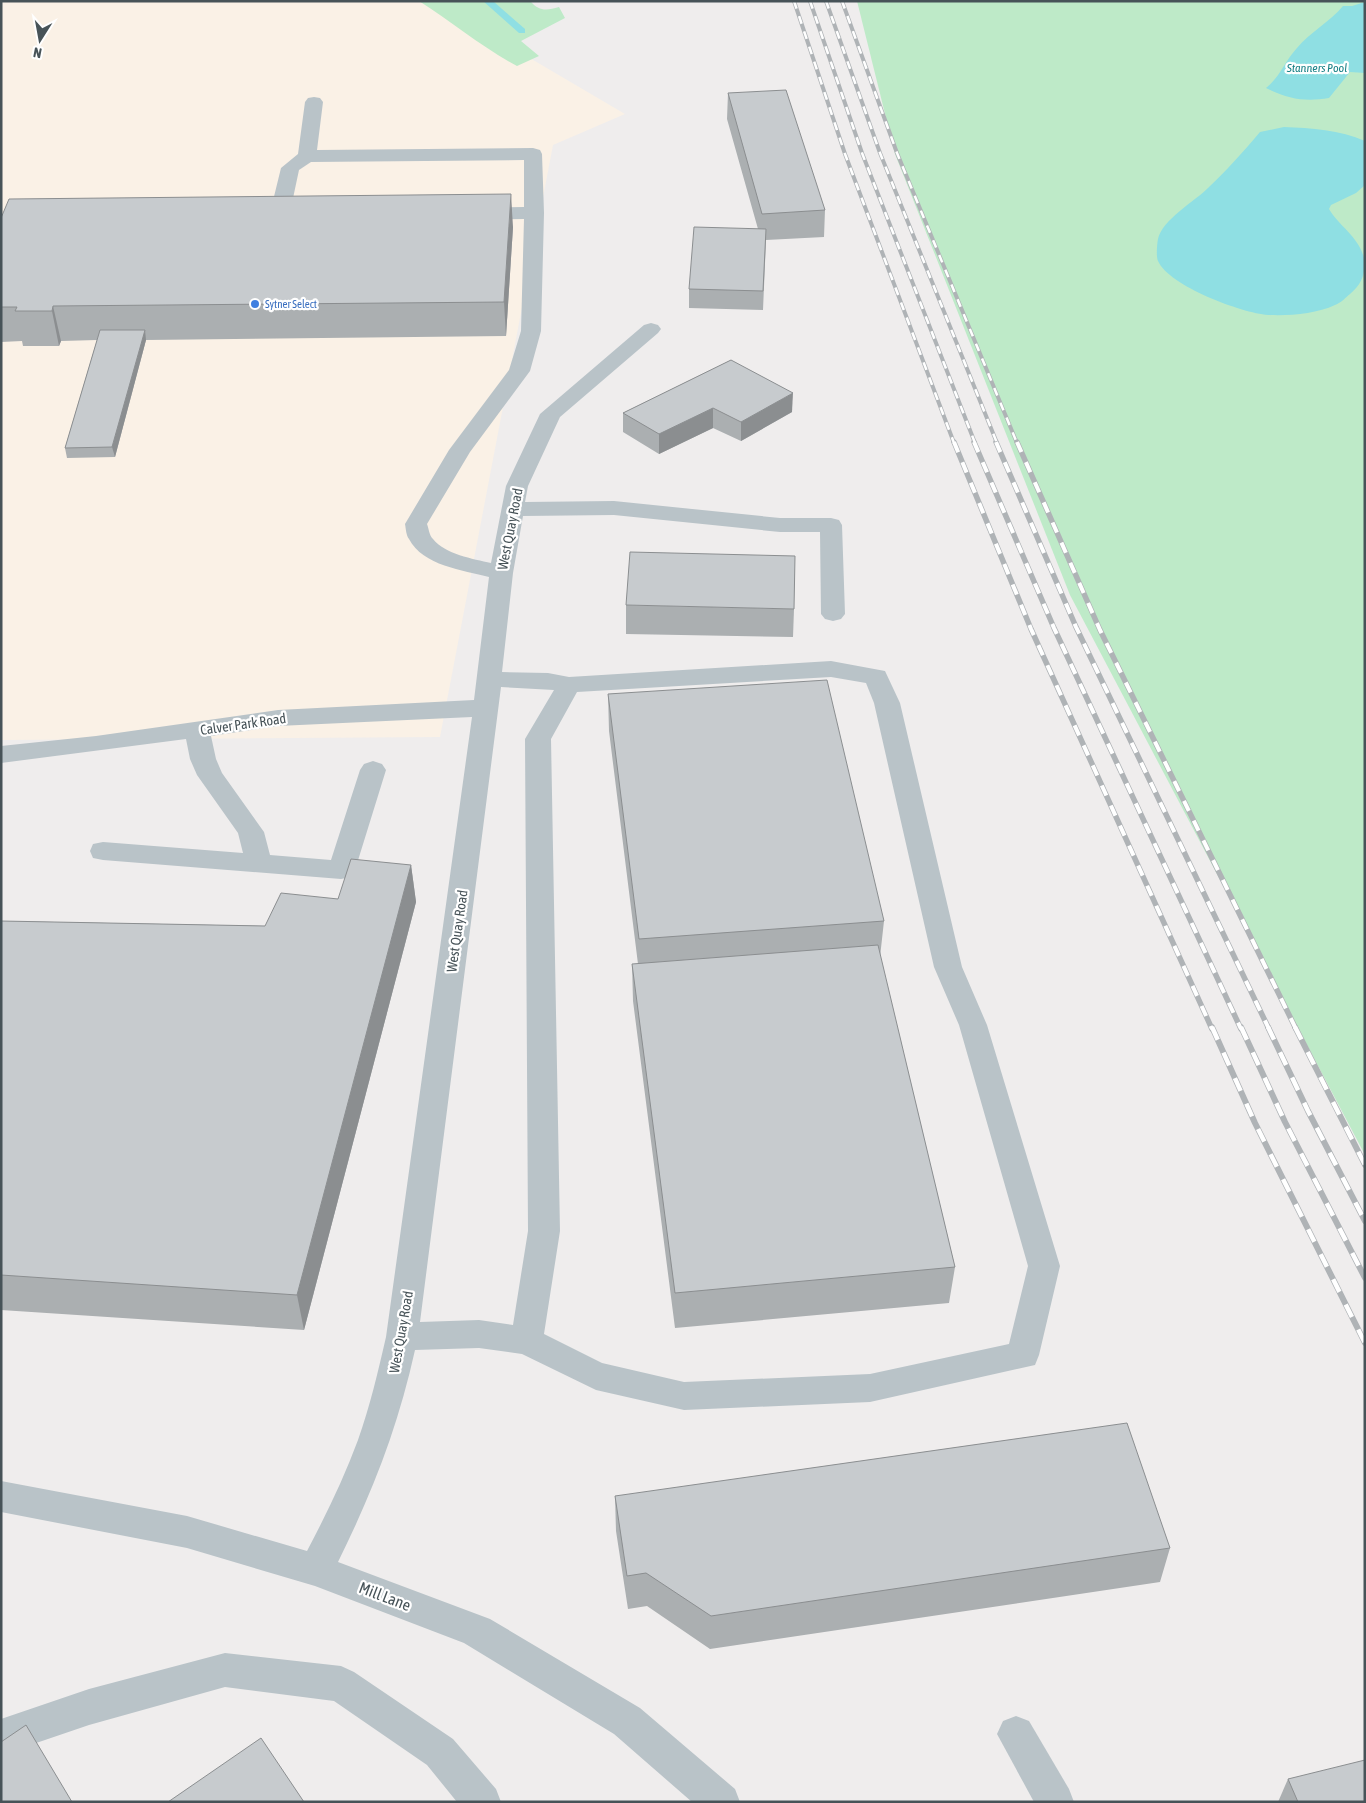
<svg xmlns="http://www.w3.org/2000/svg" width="1366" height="1803" font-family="'Asap Condensed',sans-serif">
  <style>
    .commercial { fill: #faf1e6 }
    .green { fill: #beeac8 }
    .water { fill: #8fdfe3 }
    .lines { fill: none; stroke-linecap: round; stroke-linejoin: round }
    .stream { fill: #8fdfe3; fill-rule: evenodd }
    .minor { fill: #b9c3c8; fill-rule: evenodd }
    .rail-far2-casing { stroke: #afb3b6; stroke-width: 4 }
    .rail-far1-casing { stroke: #afb3b6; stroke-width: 5.5 }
    .rail-casing { stroke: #afb3b6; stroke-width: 6 }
    .rail-far2 { stroke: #fff; stroke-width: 2.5; stroke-dasharray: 8; stroke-linecap: butt }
    .rail-far1 { stroke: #fff; stroke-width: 4; stroke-dasharray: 11; stroke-linecap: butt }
    .rail { stroke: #fff; stroke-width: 4.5; stroke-dasharray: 14; stroke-linecap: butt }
    .wall { fill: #abafb1 }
    .shaded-wall { fill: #8b8e90 }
    .building { fill: #c7cbce; stroke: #8b8e90 }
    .shop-dot { fill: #3f7fe0; stroke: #fff; stroke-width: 2 }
    .labels { text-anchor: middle; stroke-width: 4.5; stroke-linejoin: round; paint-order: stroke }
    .far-shop-label { font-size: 11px; fill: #366cbe; stroke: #fff; text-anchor: start }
    .far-water-label { font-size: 12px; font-style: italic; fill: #178085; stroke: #fff }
    .street-label { font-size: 14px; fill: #475358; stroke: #fff }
    .near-street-label { font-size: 16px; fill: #475358; stroke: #fff }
  </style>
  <rect width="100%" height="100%" fill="#efeded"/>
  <path class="commercial" d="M 1,1 L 433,1 L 625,114 L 553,145 L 440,737 L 1,740 Z"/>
  <g class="green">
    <path d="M 419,1 L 530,1 C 539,11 546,11 559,7 L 565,18 L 521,41 L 539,56 L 517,66 C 483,48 452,22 419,1 Z"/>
    <path d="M 857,1 L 1365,1 L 1365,1155 L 1070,595 L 895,154 Z"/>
  </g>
  <g class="water">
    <path d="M 1365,2 L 1365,73 L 1350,72 L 1329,98 C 1305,102 1288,99 1266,88 C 1280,77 1285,61 1297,48 C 1310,32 1330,22 1343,6 L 1352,6 Z"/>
    <path d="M 1284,127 C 1311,128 1340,130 1365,141 L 1365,185 L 1356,193 L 1331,205 L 1329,209 C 1339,226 1359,237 1364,258 C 1366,273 1362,284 1350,294 C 1346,297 1341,303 1335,305 C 1316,314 1289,316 1268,315 C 1242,313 1169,286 1158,261 C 1156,257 1157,244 1158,239 C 1162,220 1195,201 1208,188 C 1227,170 1243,152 1260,132 Z"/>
  </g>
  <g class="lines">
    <path class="stream" d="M 483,1 L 493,1 L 525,29 L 525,33 L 519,33 Z"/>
    <g class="minor">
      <path d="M 314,97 L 320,98 L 323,102 L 317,150 L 533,148 L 540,150 L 542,154 L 544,213 L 541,331 L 530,371 L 470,452 L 427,524 C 429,529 429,535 433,539 C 445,554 473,559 491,563 L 506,486 L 540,414 L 644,325 L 651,323 L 658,325 L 661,329 L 658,333 L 560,417 L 528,486 L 525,502 L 614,501 L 780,518 L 831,518 L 839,520 L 842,525 L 845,614 L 841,619 L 833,621 L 825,619 L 821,614 L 820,532 L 780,532 L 614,515 L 523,516 L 513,573 L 502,672 L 548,673 L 569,677 L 831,661 L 885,671 L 900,703 L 962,967 L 987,1025 L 1060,1266 L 1039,1355 L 1035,1365 L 870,1402 L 684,1410 L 596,1390 L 522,1354 L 479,1348 L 415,1350 C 398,1427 373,1491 338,1562 L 490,1619 L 640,1708 L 735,1789 L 740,1802 L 692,1802 L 614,1734 L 464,1643 L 315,1586 L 187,1548 L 1,1512 L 1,1481 L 187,1516 L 307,1551 C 326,1515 344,1478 358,1440 C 370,1406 378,1372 386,1337 L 472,717 L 278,726 L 211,736 L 216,759 L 222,773 L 264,832 L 270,855 L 331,860 L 360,770 L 364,764 L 373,761 L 382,764 L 386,770 L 355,870 L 351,877 L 341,879 L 103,860 L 93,858 L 90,851 L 93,844 L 103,842 L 243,853 L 238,833 L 197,775 L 190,759 L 186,739 L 1,763 L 1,746 L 96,736 L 278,710 L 474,700 L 489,577 C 463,570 423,566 409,539 C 406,535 406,529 405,524 L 449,450 L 509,370 L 521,331 L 524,219 L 474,220 L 467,218 L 464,214 L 467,210 L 474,208 L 524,207 L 524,160 L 311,162 L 299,170 L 289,217 L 286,221 L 279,223 L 272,221 L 269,217 L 281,168 L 298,154 L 305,102 L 308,98 ZM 831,677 L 866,683 L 874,703 L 934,967 L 959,1025 L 1028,1266 L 1009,1344 L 870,1374 L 684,1382 L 602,1363 L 544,1334 L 560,1231 L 551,739 L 577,692 ZM 501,687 L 554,690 L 525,739 L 528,1231 L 513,1325 L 479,1320 L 420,1322 Z"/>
      <path d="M 225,1653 L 341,1666 L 354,1672 L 453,1739 L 496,1789 L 501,1802 L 457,1802 L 427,1765 L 334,1701 L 225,1687 L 89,1725 L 1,1755 L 1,1719 L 89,1689 Z"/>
      <path d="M 1016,1716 L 1029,1721 L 1069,1789 L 1074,1802 L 1034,1802 L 997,1734 L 1003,1721 Z"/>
    </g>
    <g class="rail-far2-casing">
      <g id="rail-far2">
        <path d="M 794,1 L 845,154 L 954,443"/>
        <path d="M 810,1 L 862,153 L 975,443"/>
        <path d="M 826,1 L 880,153 L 997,443"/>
        <path d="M 842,1 L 897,153 L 1017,443"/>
      </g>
    </g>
    <g class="rail-far1-casing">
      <g id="rail-far1">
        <path d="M 954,442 L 1031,629 L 1212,1029"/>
        <path d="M 974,442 L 1054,628 L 1241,1029"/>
        <path d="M 996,442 L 1076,627 L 1269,1029"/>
        <path d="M 1017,442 L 1100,630 L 1296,1029"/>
      </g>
    </g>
    <g class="rail-casing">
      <g id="rail">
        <path d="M 1212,1027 L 1255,1123 L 1365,1343"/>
        <path d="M 1241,1027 L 1285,1122 L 1365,1278"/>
        <path d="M 1268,1027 L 1308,1111 L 1365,1221"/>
        <path d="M 1295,1027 L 1365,1165"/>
      </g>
    </g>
    <use href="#rail-far2" class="rail-far2"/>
    <use href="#rail-far1" class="rail-far1"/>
    <use href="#rail" class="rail"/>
  </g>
  <g class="wall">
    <path d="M 728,93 L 825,210 L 824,237 L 766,240 L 763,310 L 689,308 L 689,289 L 758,229 L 727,119 Z"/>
    <path d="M 1,218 L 513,227 L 506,336 L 146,340 L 115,457 L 67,458 L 65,448 L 97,340 L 61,341 L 59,346 L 23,346 L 22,341 L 1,342 Z"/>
    <path d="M 731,360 L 792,412 L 741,441 L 713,428 L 659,454 L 623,432 L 623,413 Z"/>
    <path d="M 626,605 L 794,609 L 793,637 L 626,634 Z"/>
    <path d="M 608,694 L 884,921 L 880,957 L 955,1267 L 949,1303 L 675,1328 L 633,1001 L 632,964 L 638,964 L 609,731 Z"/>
    <path d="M 411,865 L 416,902 L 304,1330 L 1,1310 L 1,921 L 265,926 L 338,899 Z"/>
    <path d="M 615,1496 L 1170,1548 L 1160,1582 L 710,1649 L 647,1606 L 628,1609 L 616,1531 Z"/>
    <path d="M 1288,1779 L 1365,1802 L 1278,1802 Z"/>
  </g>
  <g class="shaded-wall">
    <path d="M 511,194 L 513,227 L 506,336 L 504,302 Z"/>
    <path d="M 53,306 L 61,341 L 59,346 L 52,311 Z"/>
    <path d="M 145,330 L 146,340 L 115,457 L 112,447 Z"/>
    <path d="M 793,393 L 792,412 L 741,441 L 741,422 Z"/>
    <path d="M 713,408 L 713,428 L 659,454 L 659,434 Z"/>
    <path d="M 411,865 L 416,902 L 304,1330 L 297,1295 Z"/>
  </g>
  <g class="building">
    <path d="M 786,90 L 825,210 L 762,214 L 728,93 Z"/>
    <path d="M 511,194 L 504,302 L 53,306 L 52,311 L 15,311 L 17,307 L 1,307 L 1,218 L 9,199 Z"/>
    <path d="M 694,227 L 766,229 L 763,291 L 689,289 Z"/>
    <path d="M 100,330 L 145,330 L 112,447 L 65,448 Z"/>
    <path d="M 731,360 L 793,393 L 741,422 L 713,408 L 659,434 L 623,413 Z"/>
    <path d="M 630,552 L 795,556 L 794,609 L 626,605 Z"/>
    <path d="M 827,680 L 884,921 L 639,939 L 608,694 Z"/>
    <path d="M 351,859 L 411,865 L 297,1295 L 1,1275 L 1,921 L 265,926 L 281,893 L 338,899 Z"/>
    <path d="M 878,945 L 955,1267 L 675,1293 L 632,964 Z"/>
    <path d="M 1127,1423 L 1170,1548 L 711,1616 L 646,1573 L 627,1576 L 615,1496 Z"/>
    <path d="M 26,1725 L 72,1802 L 1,1802 L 1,1742 Z"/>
    <path d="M 261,1738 L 304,1802 L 168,1802 Z"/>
    <path d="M 1365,1760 L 1365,1802 L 1298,1802 L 1288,1779 Z"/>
  </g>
  <circle class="shop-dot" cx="255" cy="304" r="5"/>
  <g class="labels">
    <g class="far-shop-label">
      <text x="265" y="308">Sytner Select</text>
    </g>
    <g class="far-water-label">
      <text x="1317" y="72">Stanners Pool</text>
    </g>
    <g class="street-label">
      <text transform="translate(510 529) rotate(-79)" y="5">West Quay Road</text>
      <text transform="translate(243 724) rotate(-8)" y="5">Calver Park Road</text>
      <text transform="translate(457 931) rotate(-82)" y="5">West Quay Road</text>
      <text transform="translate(401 1332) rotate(-80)" y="5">West Quay Road</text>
    </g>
    <g class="near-street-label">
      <text transform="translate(385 1596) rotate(21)" y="6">Mill Lane</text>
    </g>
  </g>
  <rect width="1366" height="1803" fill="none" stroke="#475358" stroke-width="5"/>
  <g transform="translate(40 40) rotate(191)" stroke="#ffffff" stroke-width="4" paint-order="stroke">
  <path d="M0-4L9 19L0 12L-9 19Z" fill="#475358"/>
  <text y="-8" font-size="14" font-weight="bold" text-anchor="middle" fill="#475358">N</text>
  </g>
</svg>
